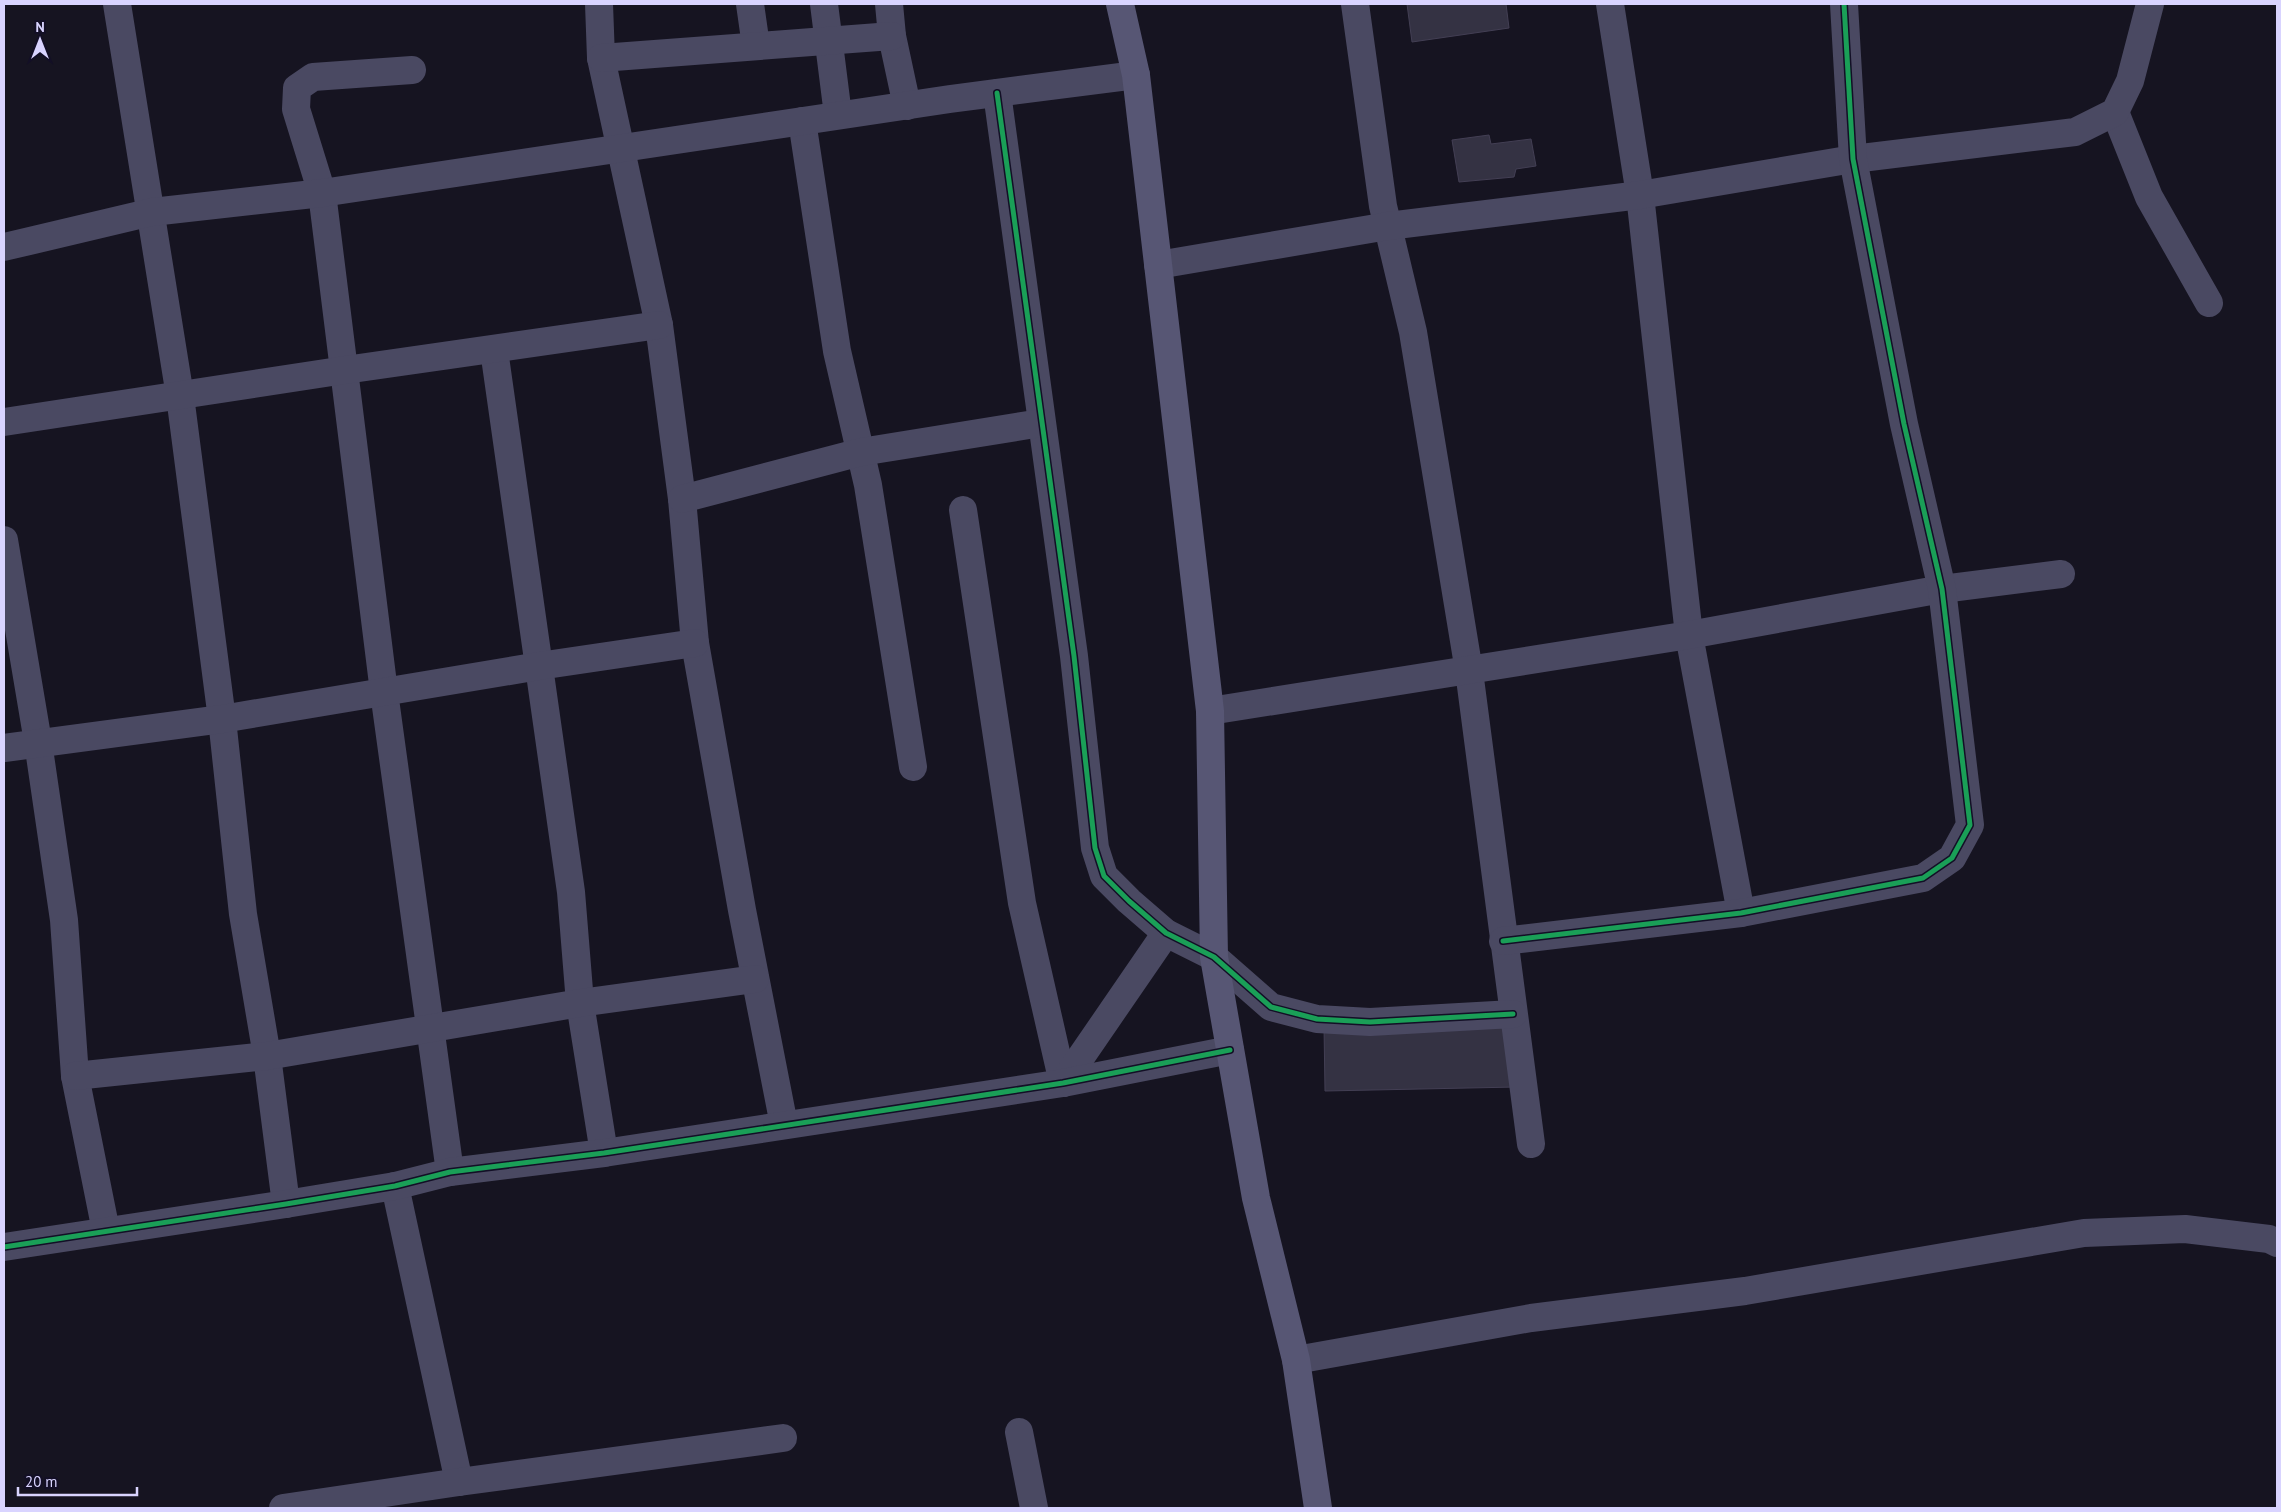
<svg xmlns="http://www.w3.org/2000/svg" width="2281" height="1512" font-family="'PT Sans',sans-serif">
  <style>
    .building { fill: #343243; stroke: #433f54 }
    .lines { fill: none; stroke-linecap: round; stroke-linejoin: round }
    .minor { stroke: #4a4962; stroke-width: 28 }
    .secondary { stroke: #575674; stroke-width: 28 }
    .cycleway-casing { stroke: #130f26; stroke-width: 8 }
    .cycleway { stroke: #1a9f57; stroke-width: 5 }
  </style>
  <rect width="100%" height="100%" fill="#161421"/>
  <g class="building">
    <path d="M 1407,4 L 1506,4 L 1509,28 L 1412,42 Z"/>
    <path d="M 1489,135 L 1491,144 L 1531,139 L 1536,166 L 1516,169 L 1514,177 L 1459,182 L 1452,140 Z"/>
    <path d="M 1324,1026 L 1511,1028 L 1516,1087 L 1325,1091 Z"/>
  </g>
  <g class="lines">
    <g class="minor">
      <path d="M 117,4 L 180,396 L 222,719 L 243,914 L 267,1056 L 286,1204"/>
      <path d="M 599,4 L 601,58 L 659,325 L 682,499 L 695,643 L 742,910 L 784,1125"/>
      <path d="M 750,4 L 756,46"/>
      <path d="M 824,4 L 838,115"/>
      <path d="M 889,4 L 892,36 L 907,106"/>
      <path d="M 1355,4 L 1383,206 L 1413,332 L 1469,671 L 1531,1144"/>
      <path d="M 1610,4 L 1640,195 L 1689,635 L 1741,913"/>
      <path d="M 601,58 L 892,36"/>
      <path d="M 412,70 L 313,77 L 297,88 L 296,109 L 322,193 L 384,692 L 450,1172"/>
      <path d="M 997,93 L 1074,656 L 1095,848 L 1104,876 L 1129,901 L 1166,933 L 1214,957 L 1271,1007 L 1317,1019 L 1370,1022 L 1513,1014"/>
      <path d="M 2115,112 L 2149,197 L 2209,303"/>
      <path d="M 802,121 L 837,351 L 868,485 L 913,767"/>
      <path d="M 4,247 L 152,212 L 322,193 L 950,99 L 1136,75"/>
      <path d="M 1158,265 L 1388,226 L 1640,195 L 1853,159 L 2075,132 L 2115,112 L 2130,81 L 2150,4"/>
      <path d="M 494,350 L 571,892 L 580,1003 L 604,1153"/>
      <path d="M 4,422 L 345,370 L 659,325"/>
      <path d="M 682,499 L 861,452 L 1041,423"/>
      <path d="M 963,510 L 1022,903 L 1063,1083"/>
      <path d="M 4,540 L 38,742 L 64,920 L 75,1076 L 106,1231"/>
      <path d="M 1210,711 L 1689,635 L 1942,589 L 2061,574"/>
      <path d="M 4,748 L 222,719 L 539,666 L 695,643"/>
      <path d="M 1503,941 L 1741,913 L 1923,878 L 1952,858 L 1970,825 L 1942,589 L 1904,424 L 1853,159 L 1844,4"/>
      <path d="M 75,1076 L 267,1056 L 580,1003 L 755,979"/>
      <path d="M 1063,1083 L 1166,933"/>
      <path d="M 395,1186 L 459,1482"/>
      <path d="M 4,1247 L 286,1204 L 395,1186 L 450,1172 L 604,1153 L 1063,1083 L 1230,1050"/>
      <path d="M 1296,1360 L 1531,1318 L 1745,1291 L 2084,1233 L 2185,1229 L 2269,1239 L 2277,1243"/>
      <path d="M 1019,1432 L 1034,1508"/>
      <path d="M 283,1508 L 459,1482 L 783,1438"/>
    </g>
    <path class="secondary" d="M 1120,4 L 1136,75 L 1210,711 L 1214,957 L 1256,1198 L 1296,1360 L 1318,1508"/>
    <g class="cycleway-casing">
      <g id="cycleway">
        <path d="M 997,93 L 1074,656 L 1095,848 L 1104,876 L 1129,901 L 1166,933 L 1214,957 L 1271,1007 L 1317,1019 L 1370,1022 L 1513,1014"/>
        <path d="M 1503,941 L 1741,913 L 1923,878 L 1952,858 L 1970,825 L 1942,589 L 1904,424 L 1853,159 L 1844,4"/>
        <path d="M 4,1247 L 286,1204 L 395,1186 L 450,1172 L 604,1153 L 1063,1083 L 1230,1050"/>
      </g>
    </g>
    <use href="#cycleway" class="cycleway"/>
  </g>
  <rect width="2281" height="1512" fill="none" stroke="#d9d4ff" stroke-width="10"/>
  <g transform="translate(40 40)" stroke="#130f26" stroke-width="4" paint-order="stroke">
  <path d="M0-4L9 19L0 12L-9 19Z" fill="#d9d4ff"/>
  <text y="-8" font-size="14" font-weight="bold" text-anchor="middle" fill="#d9d4ff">N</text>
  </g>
  <path d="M18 1487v8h119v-8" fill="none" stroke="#d9d4ff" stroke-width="2.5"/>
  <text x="25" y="1487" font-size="15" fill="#d9d4ff" stroke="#130f26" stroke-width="4" paint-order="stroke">20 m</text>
</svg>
